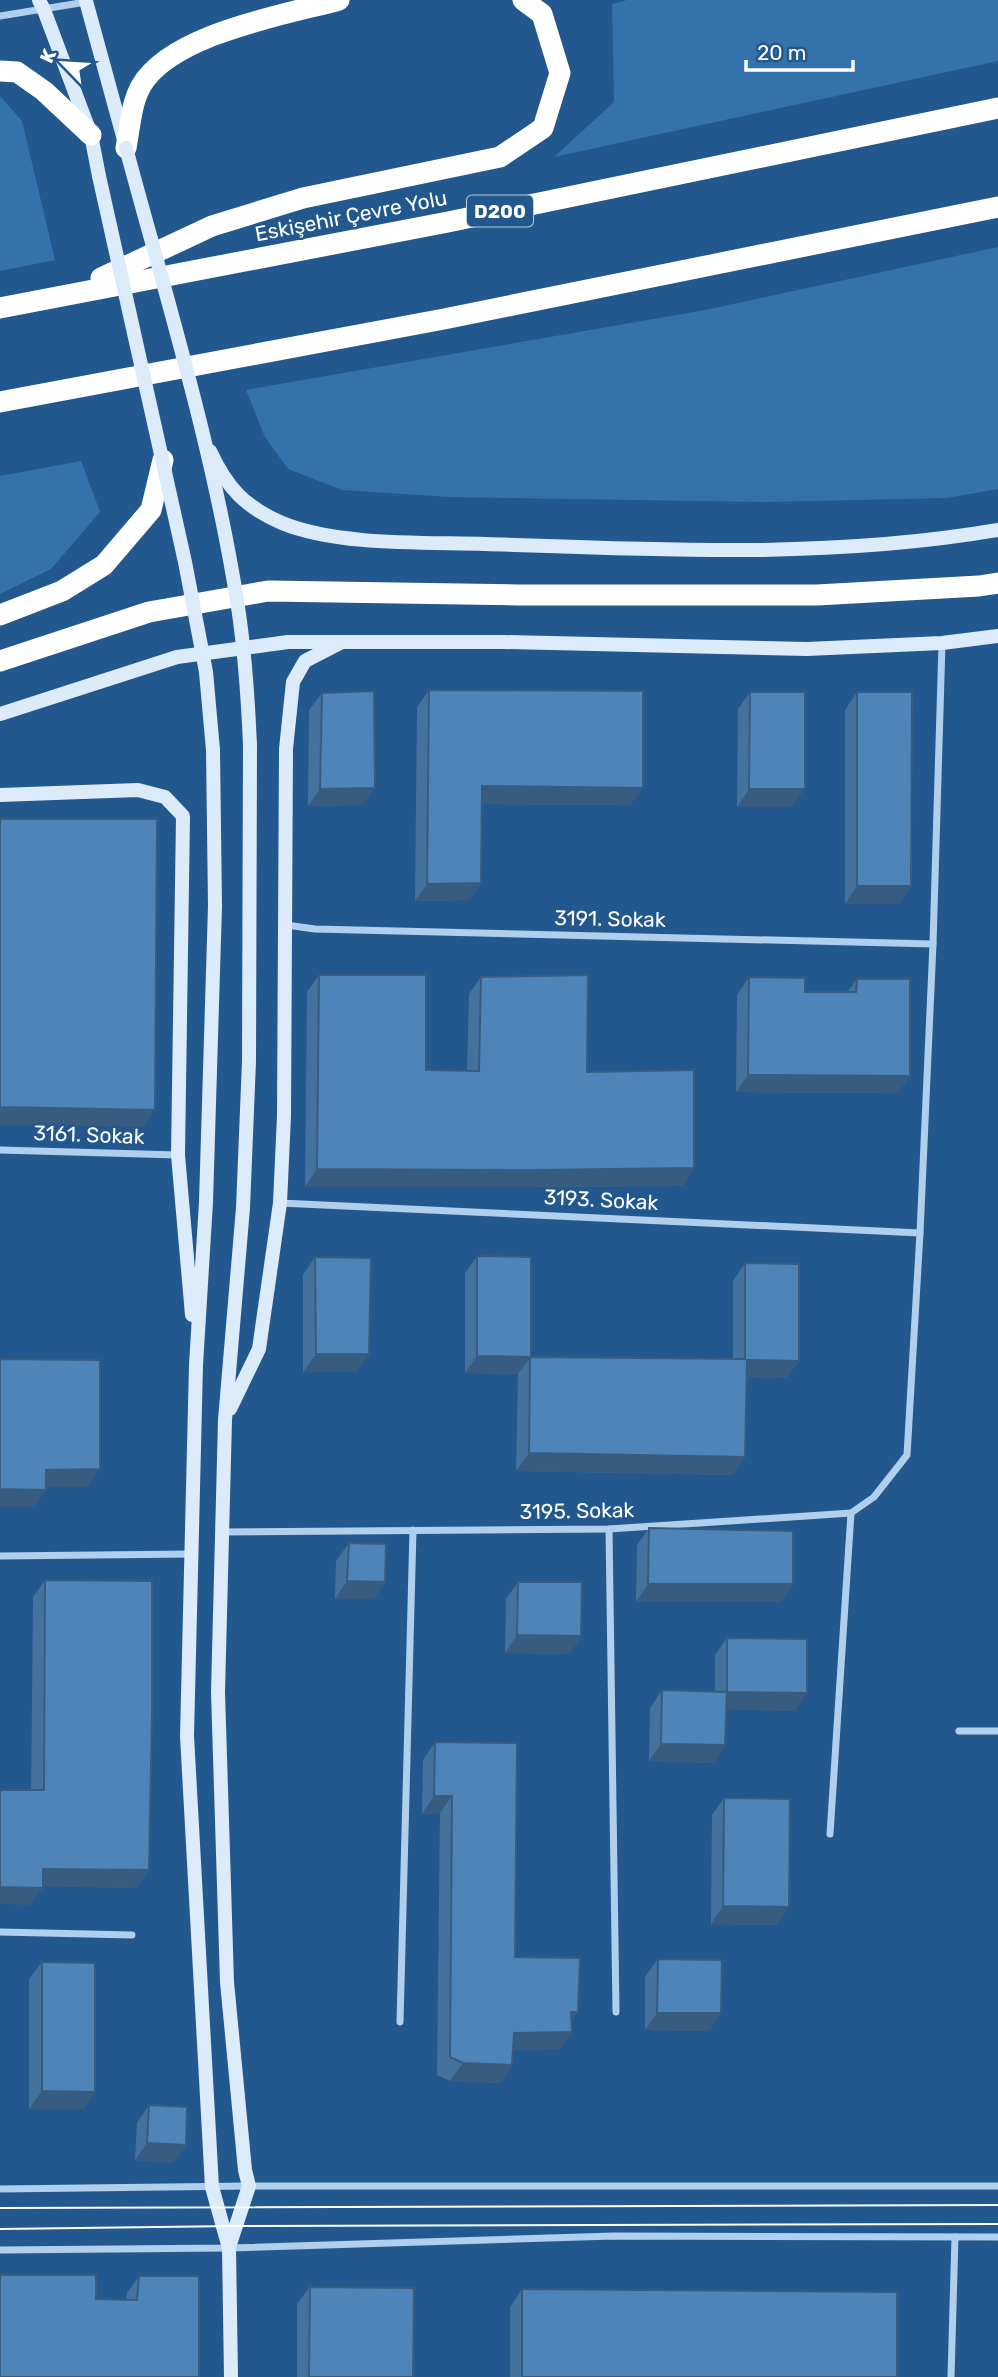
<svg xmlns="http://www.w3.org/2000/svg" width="998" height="2377" font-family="Rubik,sans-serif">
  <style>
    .green { fill: #3572ab }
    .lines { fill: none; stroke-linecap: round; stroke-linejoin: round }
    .street { stroke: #b0cfec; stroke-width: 7 }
    .secondary { stroke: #dcebf9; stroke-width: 14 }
    .highway { stroke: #fff; stroke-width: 21 }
    .tram { stroke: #fff; stroke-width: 2 }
    .secondary-bridge { stroke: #dcebf9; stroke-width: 14 }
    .wall { fill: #43729d }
    .shaded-wall { fill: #375c80 }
    .building { fill: #4e84b7; stroke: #375c80; stroke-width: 2 }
    .labels { text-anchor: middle; stroke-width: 5; stroke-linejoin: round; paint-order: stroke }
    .shield { fill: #22588d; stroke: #bdcddd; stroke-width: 2 }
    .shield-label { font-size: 19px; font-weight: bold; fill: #fff }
    .street-label { font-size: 21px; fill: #fff; stroke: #22588d }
  </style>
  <rect width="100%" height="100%" fill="#22588d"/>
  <g class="green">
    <path d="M 627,0 L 998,0 L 998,61 L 554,157 L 614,102 L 612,4 Z"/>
    <path d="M 0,96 L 22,121 L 55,260 L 0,271 Z"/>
    <path d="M 998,247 L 998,489 L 947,498 L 766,502 L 450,497 L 342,490 L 288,469 L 265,437 L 246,390 L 705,310 Z"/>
    <path d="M 81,461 L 100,512 L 51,569 L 0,594 L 0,476 Z"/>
  </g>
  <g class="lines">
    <g class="street">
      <path d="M 0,16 L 86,2"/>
      <path d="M 286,925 L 315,929 L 933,944"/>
      <path d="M 0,1150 L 178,1155"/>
      <path d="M 280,1203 L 920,1233"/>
      <path d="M 609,1529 L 616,2012"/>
      <path d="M 222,1532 L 609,1529 L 851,1513 L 874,1497 L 907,1455 L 920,1233 L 933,944 L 942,644"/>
      <path d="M 0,1556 L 191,1554"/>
      <path d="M 959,1731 L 998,1731"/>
      <path d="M 830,1834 L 851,1513"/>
      <path d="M 0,1932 L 132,1935"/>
      <path d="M 400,2022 L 413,1530"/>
      <path d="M 0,2189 L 249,2186 L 998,2186"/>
      <path d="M 0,2250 L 229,2248 L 613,2236 L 998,2237"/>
      <path d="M 951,2377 L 955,2237"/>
    </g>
    <g class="secondary">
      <path d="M 39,0 L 44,10 L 91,135 L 99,176"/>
      <path d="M 86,1 L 124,140"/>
      <path d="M 210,451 C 227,488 245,507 282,523 C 338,546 425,542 486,544 C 657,550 829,559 998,530"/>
      <path d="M 0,714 L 177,657 L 288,642 L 503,642 L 807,649 L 942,643 L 998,636"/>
      <path d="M 213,750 L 215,906 L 206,1202 L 196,1365 L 187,1736 L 212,2187 L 229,2248 L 231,2377"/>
      <path d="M 0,795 L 138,790 L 165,797 L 183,816 L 178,1155 L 192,1315"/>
      <path d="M 230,1409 L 259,1349 L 280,1203 L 284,1116 L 286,749 L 293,682 L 305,661 L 340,643"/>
      <path d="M 229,2247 L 249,2186 L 245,2170 L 227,1982 L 218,1692 L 225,1420 L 243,1208 L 249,1061 L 250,745"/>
    </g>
    <g class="highway">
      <path d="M 0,71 L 17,72 L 44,91 L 91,135"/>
      <path d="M 126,148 C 130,127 131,104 141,86 C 171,34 284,15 339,0"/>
      <path d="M 101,278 L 212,226 L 303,198 L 500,157 L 543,128 L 560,73 L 542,14 L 523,0"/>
      <path d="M 0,308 L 448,222 L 998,108"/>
      <path d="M 0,402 L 444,319 L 998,207"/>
      <path d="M 0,615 L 62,591 L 104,565 L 151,510 L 163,460"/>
      <path d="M 0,661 L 149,612 L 268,591 L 518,595 L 817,595 L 979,586 L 998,583"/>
    </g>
    <g class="tram">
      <path d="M 0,2208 L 998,2205"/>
      <path d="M 0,2229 L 236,2226 L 998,2224"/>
    </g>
    <g class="secondary-bridge">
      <path d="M 126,148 C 167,300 214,452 238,607 C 245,653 248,699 250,745"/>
      <path d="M 99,176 L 185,562 L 206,672 L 213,750"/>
    </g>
  </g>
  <g class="wall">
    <path d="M 429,690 L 631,805 L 482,804 L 481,883 L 469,900 L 415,901 L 417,707 Z"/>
    <path d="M 750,692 L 792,807 L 737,807 L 738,709 Z"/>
    <path d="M 857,692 L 911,886 L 899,904 L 845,904 L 845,710 Z"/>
    <path d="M 322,693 L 363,805 L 308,806 L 309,710 Z"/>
    <path d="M 319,975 L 426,1070 L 467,1071 L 469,994 L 481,977 L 694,1168 L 682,1186 L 520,1187 L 305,1187 L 307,992 Z"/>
    <path d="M 749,977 L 805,992 L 847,992 L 857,979 L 898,1093 L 736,1092 L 737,995 Z"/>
    <path d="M 477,1256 L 531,1357 L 733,1359 L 733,1281 L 745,1263 L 799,1361 L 786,1378 L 747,1377 L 733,1475 L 516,1471 L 518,1374 L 465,1373 L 465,1273 Z"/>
    <path d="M 315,1257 L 357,1372 L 303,1372 L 303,1275 Z"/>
    <path d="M 649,1528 L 793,1584 L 780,1602 L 636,1602 L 637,1545 Z"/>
    <path d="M 349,1543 L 385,1582 L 373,1599 L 335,1599 L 336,1561 Z"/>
    <path d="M 45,1580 L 137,1888 L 43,1886 L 30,1905 L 33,1597 Z"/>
    <path d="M 518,1582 L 581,1636 L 569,1654 L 505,1653 L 506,1599 Z"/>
    <path d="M 727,1638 L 795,1711 L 726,1709 L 725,1745 L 713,1763 L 649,1761 L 650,1708 L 662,1690 L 715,1691 L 715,1655 Z"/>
    <path d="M 435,1742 L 515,1957 L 572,2022 L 560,2049 L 513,2050 L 512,2065 L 500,2083 L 450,2081 L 437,2075 L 440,1813 L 422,1814 L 423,1760 Z"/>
    <path d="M 724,1798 L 789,1907 L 776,1925 L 711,1924 L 712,1815 Z"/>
    <path d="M 658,1959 L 721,2013 L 709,2031 L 645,2030 L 645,1977 Z"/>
    <path d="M 42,1962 L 95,2092 L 83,2109 L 29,2109 L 29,1979 Z"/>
    <path d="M 149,2105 L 186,2145 L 173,2163 L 135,2160 L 137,2123 Z"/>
    <path d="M 139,2276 L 199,2377 L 96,2299 L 126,2300 L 127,2293 Z"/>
    <path d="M 310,2287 L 413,2377 L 297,2377 L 297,2304 Z"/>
    <path d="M 522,2289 L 897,2377 L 510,2377 L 510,2307 Z"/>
  </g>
  <g class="shaded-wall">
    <path d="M 482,786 L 643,788 L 631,805 L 470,804 Z"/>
    <path d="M 375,788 L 363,805 L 308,806 L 320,789 Z"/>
    <path d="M 749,789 L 805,789 L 792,807 L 737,807 Z"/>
    <path d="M 481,883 L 469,900 L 415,901 L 427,884 Z"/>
    <path d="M 857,886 L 911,886 L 899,904 L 845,904 Z"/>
    <path d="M 748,1075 L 910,1076 L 898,1093 L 736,1092 Z"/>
    <path d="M 0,1107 L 155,1110 L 143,1127 L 0,1125 Z"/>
    <path d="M 694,1168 L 682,1186 L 520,1187 L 305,1187 L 317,1169 Z"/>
    <path d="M 316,1354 L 369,1354 L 357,1372 L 303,1372 Z"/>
    <path d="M 477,1356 L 531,1357 L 518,1374 L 465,1373 Z"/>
    <path d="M 747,1360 L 799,1361 L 786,1378 L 735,1377 Z"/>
    <path d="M 529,1453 L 745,1457 L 733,1475 L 516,1471 Z"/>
    <path d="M 100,1469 L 87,1487 L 34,1487 L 46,1470 Z"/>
    <path d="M 0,1489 L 46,1490 L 34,1507 L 0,1507 Z"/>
    <path d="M 347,1581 L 385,1582 L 373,1599 L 335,1599 Z"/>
    <path d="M 648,1584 L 793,1584 L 780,1602 L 636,1602 Z"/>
    <path d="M 517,1635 L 581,1636 L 569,1654 L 505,1653 Z"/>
    <path d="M 727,1692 L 807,1693 L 795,1711 L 714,1709 Z"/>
    <path d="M 661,1744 L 725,1745 L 713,1763 L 649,1761 Z"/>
    <path d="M 434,1796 L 452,1796 L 440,1813 L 422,1814 Z"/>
    <path d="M 43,1869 L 149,1870 L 137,1888 L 31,1886 Z"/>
    <path d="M 0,1887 L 43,1888 L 30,1905 L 0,1904 Z"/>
    <path d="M 723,1906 L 789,1907 L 776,1925 L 711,1924 Z"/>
    <path d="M 571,2012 L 578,2012 L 566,2030 Z"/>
    <path d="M 657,2013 L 721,2013 L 709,2031 L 645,2030 Z"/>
    <path d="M 572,2032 L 560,2049 L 502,2050 L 514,2033 Z"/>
    <path d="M 463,2063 L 512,2065 L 500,2083 L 450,2081 Z"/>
    <path d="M 42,2091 L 95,2092 L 83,2109 L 29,2109 Z"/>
    <path d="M 147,2143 L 186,2145 L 173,2163 L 135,2160 Z"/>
  </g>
  <g class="building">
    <path d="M 429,690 L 643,691 L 643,788 L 482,786 L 481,883 L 427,884 Z"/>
    <path d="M 374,691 L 375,788 L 320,789 L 322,693 Z"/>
    <path d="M 750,692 L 805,692 L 805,789 L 749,789 Z"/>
    <path d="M 857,692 L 912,692 L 911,886 L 857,886 Z"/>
    <path d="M 0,819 L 157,819 L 155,1110 L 0,1107 Z"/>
    <path d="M 319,975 L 426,975 L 426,1070 L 479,1071 L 481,977 L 588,975 L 587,1072 L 694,1070 L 694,1168 L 532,1170 L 317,1169 Z"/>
    <path d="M 749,977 L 805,978 L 805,992 L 856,992 L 857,979 L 910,979 L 910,1076 L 748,1075 Z"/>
    <path d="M 477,1256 L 531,1257 L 531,1357 L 477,1356 Z"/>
    <path d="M 315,1257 L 371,1258 L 369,1354 L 316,1354 Z"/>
    <path d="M 745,1263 L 799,1264 L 799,1361 L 747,1360 L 745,1457 L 529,1453 L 530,1357 L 745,1359 Z"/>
    <path d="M 0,1359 L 100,1360 L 100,1469 L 46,1470 L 46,1490 L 0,1489 Z"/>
    <path d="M 649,1528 L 793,1531 L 793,1584 L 648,1584 Z"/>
    <path d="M 349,1543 L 386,1544 L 385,1582 L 347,1581 Z"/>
    <path d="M 45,1580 L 152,1581 L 152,1713 L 149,1870 L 43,1869 L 43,1888 L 0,1887 L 0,1790 L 44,1790 Z"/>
    <path d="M 518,1582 L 582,1582 L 581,1636 L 517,1635 Z"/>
    <path d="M 727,1638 L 807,1639 L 807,1693 L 727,1692 Z"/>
    <path d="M 662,1690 L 727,1692 L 725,1745 L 661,1744 Z"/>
    <path d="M 435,1742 L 517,1743 L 515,1957 L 580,1958 L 578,2012 L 571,2012 L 572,2032 L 514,2033 L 512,2065 L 463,2063 L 450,2057 L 452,1796 L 434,1796 Z"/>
    <path d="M 724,1798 L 790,1799 L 789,1907 L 723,1906 Z"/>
    <path d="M 658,1959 L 722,1960 L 721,2013 L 657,2013 Z"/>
    <path d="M 42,1962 L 95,1963 L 95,2092 L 42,2091 Z"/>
    <path d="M 149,2105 L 187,2107 L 186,2145 L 147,2143 Z"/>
    <path d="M 0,2275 L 96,2275 L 96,2299 L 137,2300 L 139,2276 L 199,2276 L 199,2377 L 0,2377 Z"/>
    <path d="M 310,2287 L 414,2288 L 413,2377 L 309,2377 Z"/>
    <path d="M 522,2289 L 897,2292 L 897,2377 L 522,2377 Z"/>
  </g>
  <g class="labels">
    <rect class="shield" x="467" y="195.5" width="66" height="31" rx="5"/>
    <g class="shield-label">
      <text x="500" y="218">D200</text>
    </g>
    <g class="street-label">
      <text transform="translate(351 216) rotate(-11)" y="7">Eskişehir Çevre Yolu</text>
      <text transform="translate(610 919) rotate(1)" y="7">3191. Sokak</text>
      <text transform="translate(89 1135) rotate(2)" y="7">3161. Sokak</text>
      <text transform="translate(601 1200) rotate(3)" y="7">3193. Sokak</text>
      <text transform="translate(577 1511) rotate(-1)" y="7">3195. Sokak</text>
    </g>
  </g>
  <g transform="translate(63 63) rotate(295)" stroke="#22588d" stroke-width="5" paint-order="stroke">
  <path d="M0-5L12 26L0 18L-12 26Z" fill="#ffffff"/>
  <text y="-10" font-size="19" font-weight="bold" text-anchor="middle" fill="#ffffff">K</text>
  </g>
  <path d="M746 60v10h107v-10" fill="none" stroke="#ffffff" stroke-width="3.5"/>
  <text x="757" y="60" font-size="21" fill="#ffffff" stroke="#22588d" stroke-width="5" paint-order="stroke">20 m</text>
</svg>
